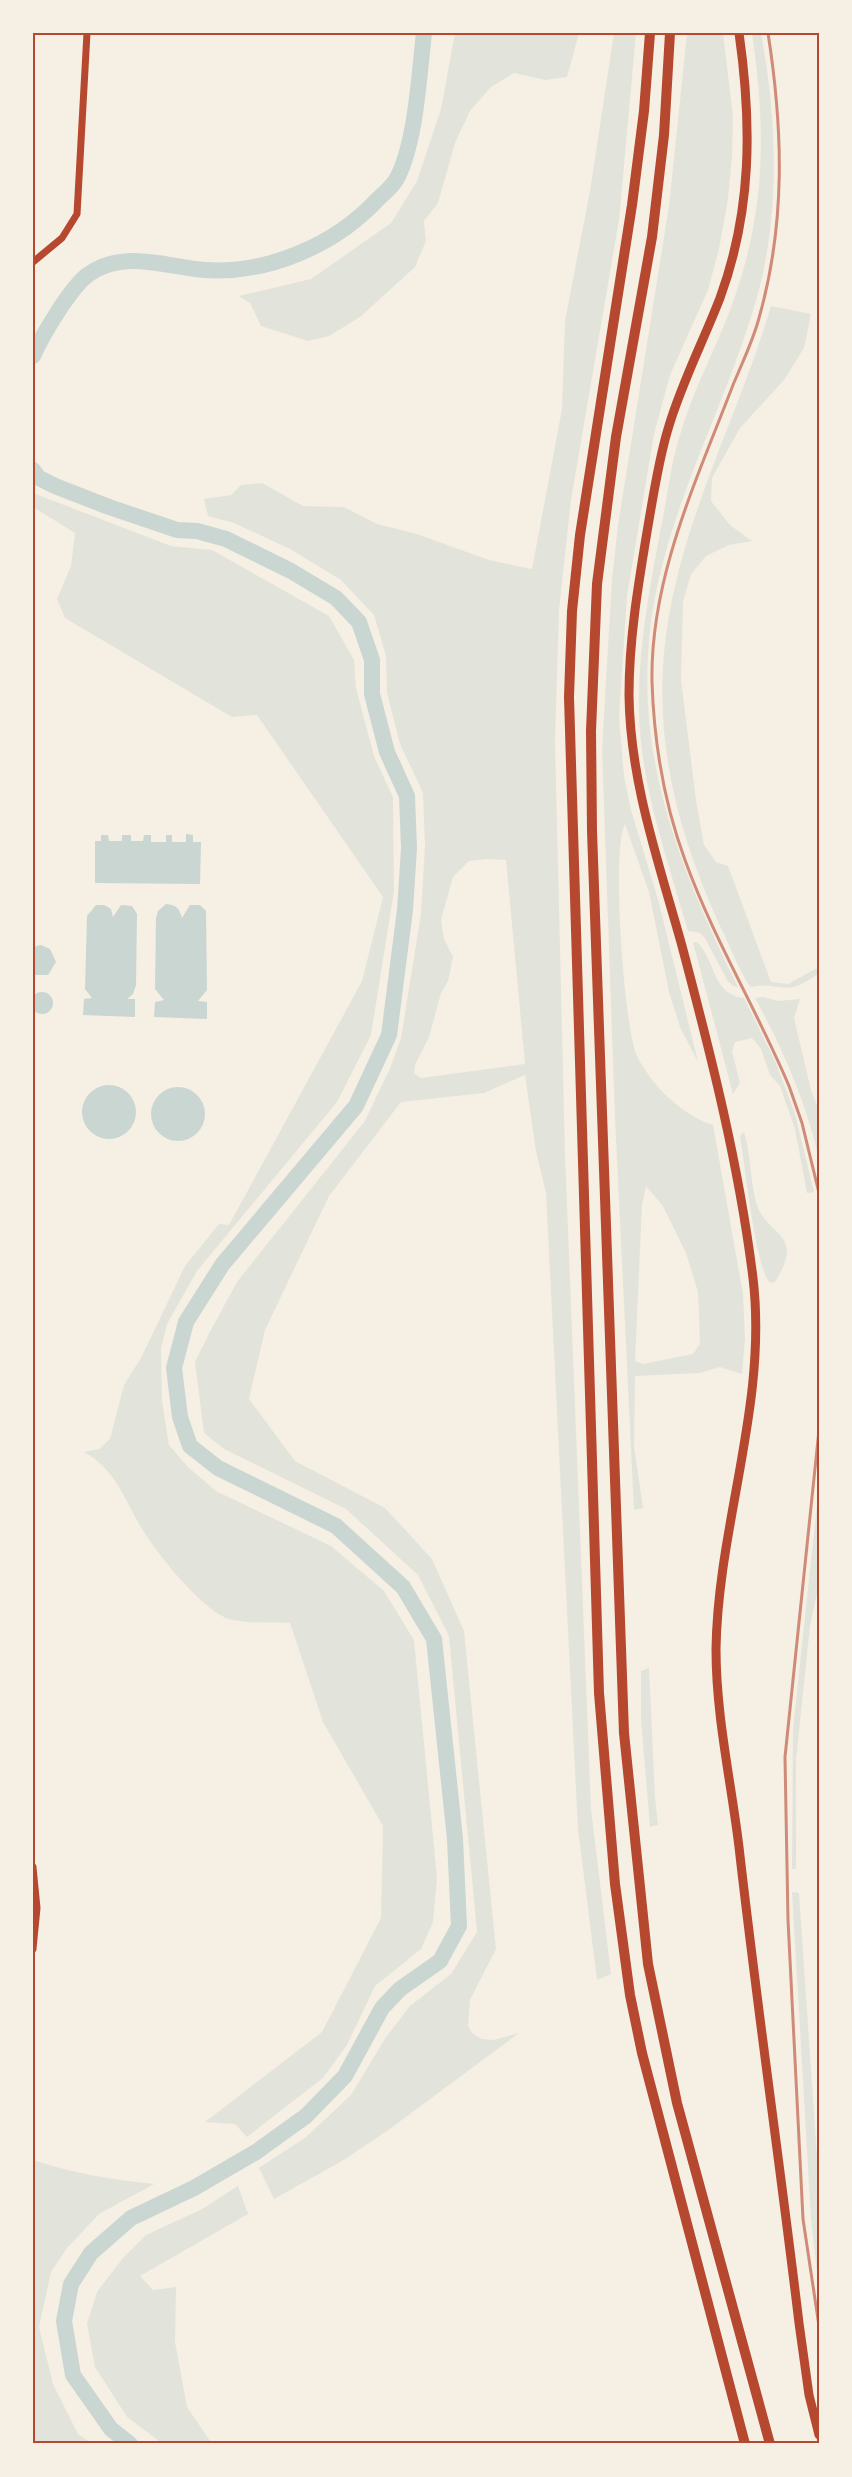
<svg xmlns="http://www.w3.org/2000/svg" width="852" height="2477" font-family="'Varela Round',sans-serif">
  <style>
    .green { fill: #e2e4dc; fill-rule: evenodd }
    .water { fill: #c9d6d2 }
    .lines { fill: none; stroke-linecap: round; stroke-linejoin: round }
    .river { stroke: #c9d6d2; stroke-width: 16 }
    .tertiary { stroke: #b5482f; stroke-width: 7 }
    .primary { stroke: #b5482f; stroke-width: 9 }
    .motorway { stroke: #b5482f; stroke-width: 10 }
    .rail { stroke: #cf8b77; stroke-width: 3 }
    .neatline { fill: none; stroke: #b5482f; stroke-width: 2 }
  </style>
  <rect width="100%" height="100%" fill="#f6efe4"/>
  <g class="green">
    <path d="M 455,33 L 579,33 L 567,77 L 545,80 L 514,73 L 491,87 L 470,111 L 455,143 L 438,203 L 424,221 L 426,241 L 415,267 L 360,317 L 329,336 L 308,341 L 261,326 L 250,303 L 239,296 L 311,279 L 391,223 L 417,181 L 441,109 Z"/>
    <path d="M 614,33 L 636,33 L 619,220 L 571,500 L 559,610 L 555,742 L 565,1154 L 591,1809 L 611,1974 L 597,1980 L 578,1829 L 546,1193 L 536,1151 L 525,1075 L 484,1093 L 401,1102 L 329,1196 L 265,1330 L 249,1399 L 295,1461 L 385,1508 L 432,1559 L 464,1631 L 496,1949 L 470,2000 L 468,2026 L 473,2034 L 482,2039 L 494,2040 L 519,2033 L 387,2131 L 342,2161 L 274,2199 L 259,2168 L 306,2137 L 351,2095 L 386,2037 L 410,2006 L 451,1974 L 477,1932 L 449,1636 L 418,1575 L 346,1509 L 224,1449 L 204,1433 L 195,1362 L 211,1330 L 237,1282 L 365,1121 L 391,1066 L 401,1038 L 421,914 L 425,845 L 423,793 L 400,744 L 387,693 L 386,656 L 374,615 L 341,580 L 290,549 L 234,523 L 208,516 L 204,499 L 231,495 L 241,485 L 262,483 L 303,506 L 344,507 L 377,524 L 417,534 L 489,560 L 532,569 L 562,409 L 565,321 L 590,191 ZM 487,859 L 506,860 L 525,1064 L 421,1078 L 414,1073 L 415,1065 L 429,1037 L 441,993 L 448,981 L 453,957 L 444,939 L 441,920 L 453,877 L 469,861 Z"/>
    <path d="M 687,33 L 723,33 L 733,116 L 732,156 L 728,199 L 719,249 L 708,290 L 670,375 L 654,434 L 627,596 L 619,717 L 624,776 L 631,810 L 659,903 L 698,1062 L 680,1027 L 669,992 L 649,892 L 625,824 C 611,850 624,1027 637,1056 C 651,1085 683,1116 713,1125 L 743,1294 L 745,1339 L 742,1374 L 720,1367 L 699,1373 L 635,1376 L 634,1446 L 643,1508 L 634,1510 L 615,1118 L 602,750 L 612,579 L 618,525 L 669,206 ZM 646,1186 L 663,1206 L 686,1253 L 698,1292 L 700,1344 L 693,1354 L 643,1364 L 635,1361 L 642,1205 Z"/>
    <path d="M 752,33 L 761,33 C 778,124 781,225 752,314 C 717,427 654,534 648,655 C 641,775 686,882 738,987 L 733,986 L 727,980 L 705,938 L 700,933 L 688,931 C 671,872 650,812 642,751 C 632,675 648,597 662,522 C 668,493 671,463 680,435 C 693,389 717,347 733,302 C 766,209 766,130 752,33 Z"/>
    <path d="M 771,306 L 811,314 L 804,348 L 784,380 L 740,428 L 712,478 L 711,501 L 730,525 L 752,541 L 729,545 L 706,556 L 691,574 L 683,602 L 681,680 L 696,800 L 704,845 L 716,862 L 728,866 L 771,982 L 788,984 L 819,967 L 819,973 C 785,999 783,981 750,987 C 738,968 730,946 720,926 C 669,814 646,708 675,586 C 697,490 743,401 771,306 Z"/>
    <path d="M 33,493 L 171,546 L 212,550 L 329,616 L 354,660 L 356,688 L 374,756 L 393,797 L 394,891 L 371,1035 L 337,1102 L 197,1271 L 167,1324 L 161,1349 L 162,1401 L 169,1445 L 188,1467 L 216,1491 L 331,1546 L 384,1591 L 414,1640 L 437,1878 L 433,1922 L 421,1949 L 375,1986 L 347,2045 L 323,2078 L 247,2137 L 235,2124 L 205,2122 L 322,2032 L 381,1918 L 383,1826 L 323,1722 L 290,1623 C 274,1622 240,1624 226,1618 C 199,1606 160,1557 144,1532 C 125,1502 117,1470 84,1452 L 99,1449 L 110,1439 L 124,1385 L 141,1358 L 185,1266 L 219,1224 L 229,1225 L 362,981 L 383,897 L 257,715 L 232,717 L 65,618 L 57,599 L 71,566 L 75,533 L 33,507 Z"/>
    <path d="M 693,942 L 697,942 C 716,960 711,994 744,998 L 776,1063 L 795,1114 L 814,1192 L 807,1193 L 795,1129 L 780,1086 L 770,1075 L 761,1049 L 752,1038 L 735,1042 L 732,1051 L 740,1083 L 733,1094 Z"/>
    <path d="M 763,997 L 778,1001 L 800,999 L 794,1018 L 811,1090 L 819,1110 L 819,1159 C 806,1102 783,1049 755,998 Z"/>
    <path d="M 744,1132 C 751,1155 750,1179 756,1202 C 765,1237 807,1231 775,1282 L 770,1283 C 755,1267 745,1164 740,1136 Z"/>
    <path d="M 819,1486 L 819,1584 L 810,1626 L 796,1760 L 796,1869 L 792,1869 L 793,1729 Z"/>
    <path d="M 649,1668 L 655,1797 L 658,1825 L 650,1827 L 641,1719 L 641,1671 Z"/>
    <path d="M 792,1892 L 799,1893 L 819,2186 L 819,2289 L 811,2219 Z"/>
    <path d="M 33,2160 C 73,2173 113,2180 154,2184 L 99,2214 L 67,2248 L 51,2272 L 39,2327 L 53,2384 L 78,2434 L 92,2444 L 33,2444 Z"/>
    <path d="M 238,2186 L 248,2214 L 140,2276 L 153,2290 L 176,2287 L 175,2342 L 187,2407 L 212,2444 L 163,2444 L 127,2417 L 95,2367 L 87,2324 L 97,2292 L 123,2258 L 146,2235 L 202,2209 Z"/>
  </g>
  <g class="water">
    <path d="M 186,834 L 193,835 L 193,842 L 201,842 L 200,884 L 95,883 L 95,841 L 101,841 L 101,835 L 108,835 L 109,841 L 122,841 L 122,835 L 131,835 L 131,841 L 143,841 L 144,835 L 151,835 L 151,842 L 166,842 L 166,835 L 172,835 L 172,842 L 186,842 Z"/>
    <path d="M 166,904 C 177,905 179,908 182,918 L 190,905 L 200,905 L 206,911 L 207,990 L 198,1001 L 207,1002 L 207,1019 L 154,1017 L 155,1002 L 164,1000 L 155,989 L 156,918 L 158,911 Z"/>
    <path d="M 96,905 L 104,905 L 111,909 L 113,917 L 121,905 L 132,906 L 137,914 L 136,985 L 133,994 L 127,999 L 135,999 L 135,1017 L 83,1015 L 84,999 L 92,998 L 85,989 L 87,916 Z"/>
    <path d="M 41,945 L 50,949 L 56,962 L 48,975 L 33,975 L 33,947 Z"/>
    <circle cx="42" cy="1003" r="11"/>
    <circle cx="109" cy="1112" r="27"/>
    <circle cx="178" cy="1114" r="27"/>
  </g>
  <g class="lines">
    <g class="river">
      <path d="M 33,356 C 42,336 71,286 89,274 C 124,249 167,267 205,270 C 267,274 334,246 377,200 C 383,194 391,188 396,180 C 416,144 419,75 424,33"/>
      <path d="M 33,470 L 39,478 L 55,486 L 109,507 L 177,530 L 197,531 L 226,539 L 291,571 L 336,598 L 359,622 L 372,660 L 372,694 L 387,752 L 407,796 L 409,848 L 405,910 L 389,1035 L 356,1106 L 222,1265 L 186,1322 L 174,1368 L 180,1417 L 190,1446 L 218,1468 L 336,1526 L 403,1587 L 434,1639 L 455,1839 L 459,1926 L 440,1961 L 400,1989 L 382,2008 L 345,2076 L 306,2116 L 256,2152 L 194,2188 L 131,2218 L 91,2253 L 71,2284 L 64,2321 L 73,2375 L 111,2429 L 130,2444"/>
    </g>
    <g class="tertiary">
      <path d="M 33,262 L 62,238 L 77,214 L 87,33"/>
      <path d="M 33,1867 L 37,1908 L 33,1949"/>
    </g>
    <path class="primary" d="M 739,33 C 752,124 752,211 720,298 C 703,342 681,384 668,429 C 658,462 653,498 647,532 C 638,586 629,640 629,695 C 630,782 659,863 682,946 C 711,1055 739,1165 753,1278 C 768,1404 718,1524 716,1649 C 716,1716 731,1781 739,1847 C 757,2006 780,2164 799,2323 L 809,2395 L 819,2435"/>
    <g class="motorway">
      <path d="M 650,33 L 644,111 L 632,205 L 580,535 L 572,611 L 569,697 L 599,1693 L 615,1884 L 630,1995 L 642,2053 L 745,2444"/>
      <path d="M 670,33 L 664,135 L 652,237 L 616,437 L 597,584 L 591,731 L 592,831 L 624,1733 L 648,1964 L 677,2103 L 770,2444"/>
    </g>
    <g class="rail">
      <path d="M 768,33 C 783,129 786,223 759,318 C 753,341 742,363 733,385 C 697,479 650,578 652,682 C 654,742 664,803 685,860 C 713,938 757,1010 789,1086 L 802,1123 L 819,1193"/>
      <path d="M 819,1430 L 785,1757 L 788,1920 L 803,2219 L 819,2326"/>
    </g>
  </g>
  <rect width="852" height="2477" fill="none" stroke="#f6efe4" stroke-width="69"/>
  <rect x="34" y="34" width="784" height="2408" class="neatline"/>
</svg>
